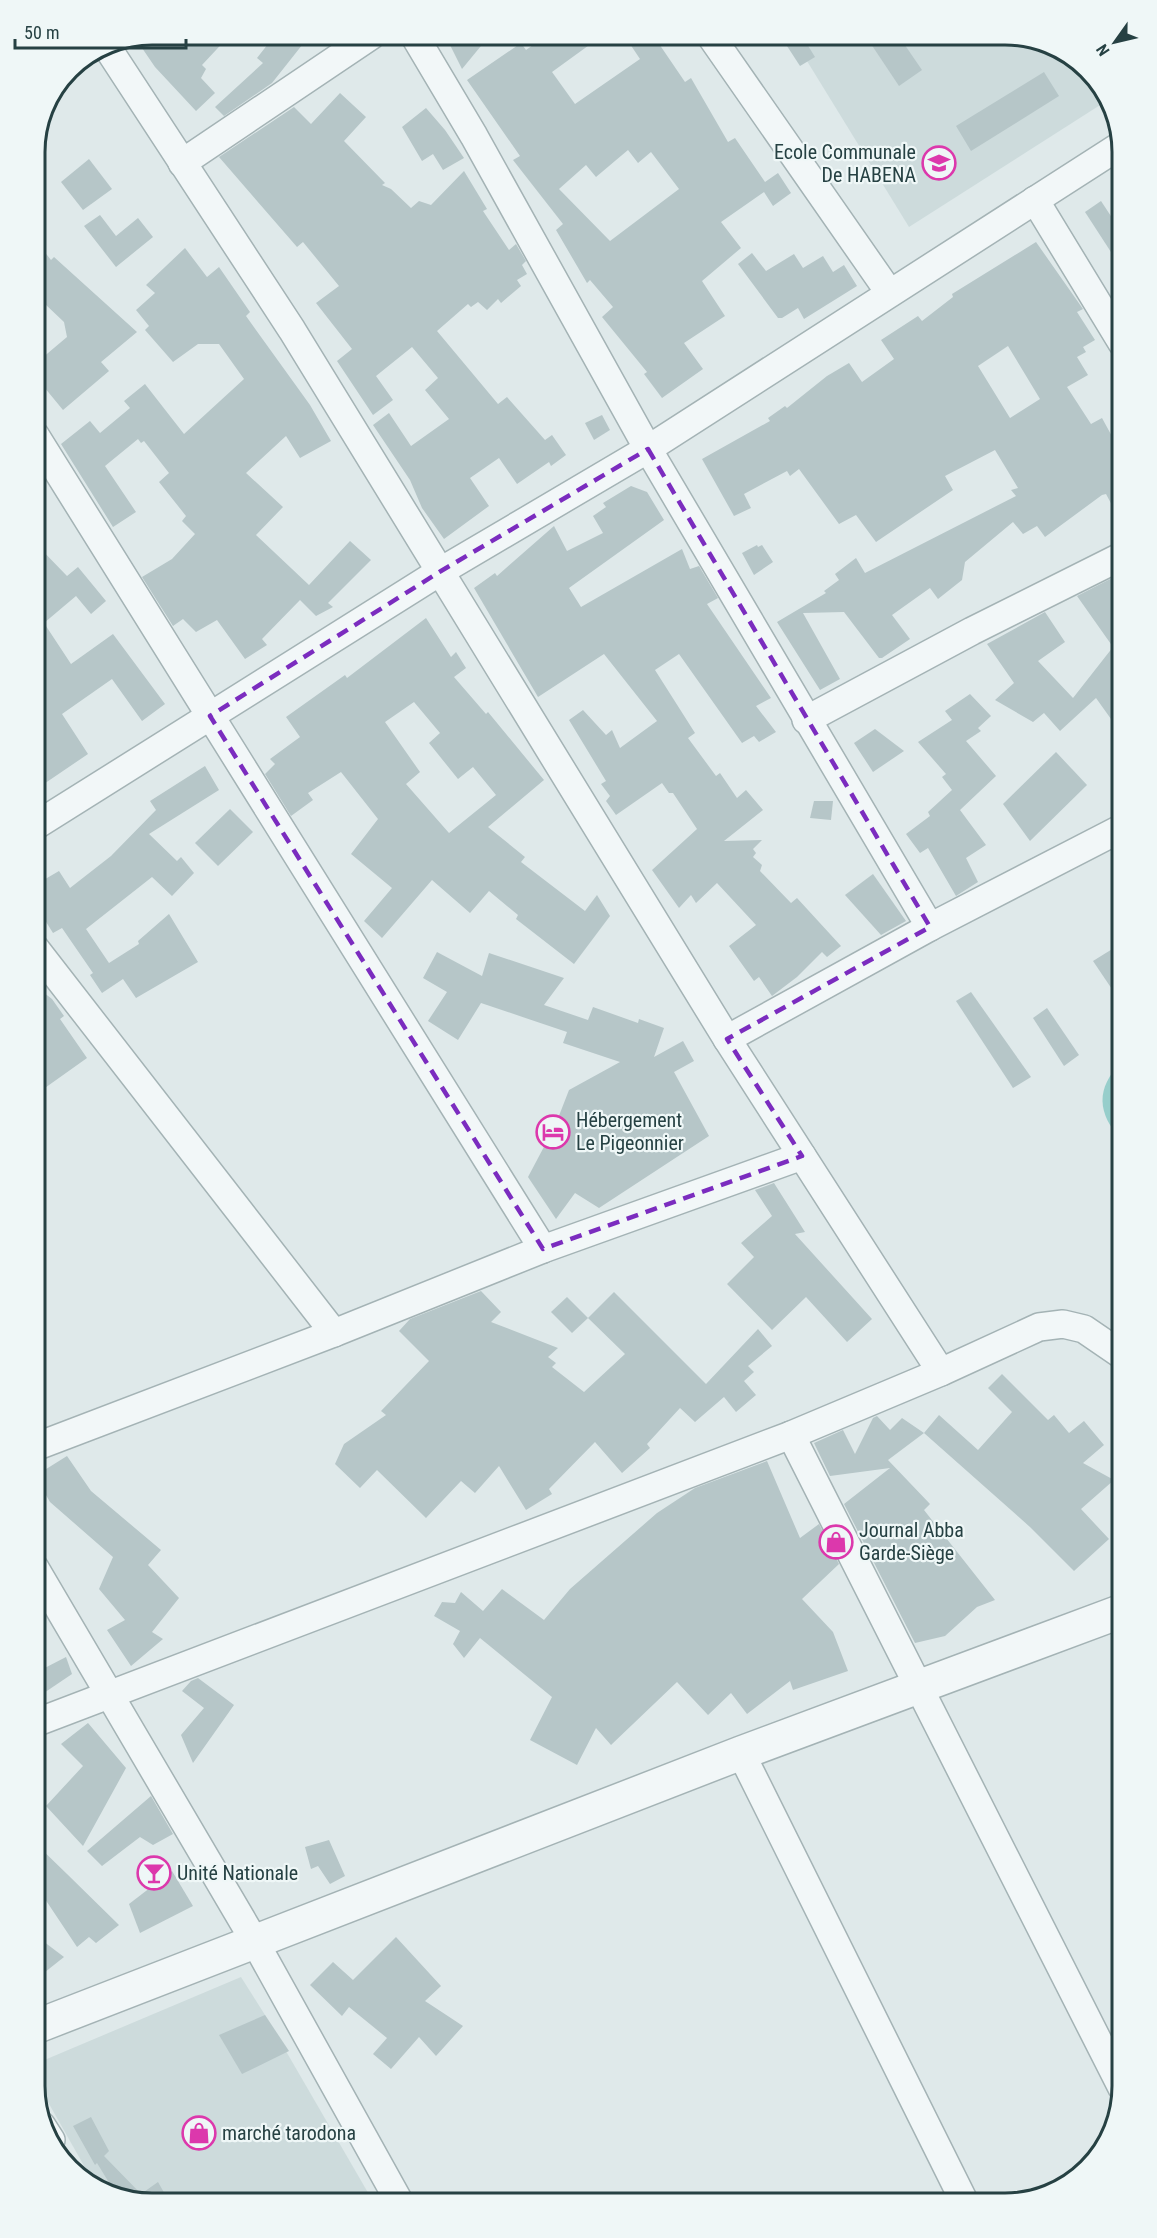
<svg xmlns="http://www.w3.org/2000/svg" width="1157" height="2238" font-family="'Roboto Condensed',sans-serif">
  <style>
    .built { fill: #cddbdc }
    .water { fill: #97cecb }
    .building { fill: #b6c6c8; fill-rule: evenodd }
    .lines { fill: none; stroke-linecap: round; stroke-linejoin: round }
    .minor-casing { stroke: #a4b3b5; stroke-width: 30 }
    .tertiary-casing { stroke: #a4b3b5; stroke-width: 36 }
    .minor { stroke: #f2f7f8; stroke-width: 27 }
    .tertiary { stroke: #f2f7f8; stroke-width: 33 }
    .marked { fill: none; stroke: #7b2cbf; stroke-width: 4.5; stroke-dasharray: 12 8; stroke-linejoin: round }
    .labels { text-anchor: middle; stroke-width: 4.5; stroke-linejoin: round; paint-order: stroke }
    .poi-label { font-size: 20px; fill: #264143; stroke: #eff7f7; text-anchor: start }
    .rim { fill: none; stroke: #264143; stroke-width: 3 }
  </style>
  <rect width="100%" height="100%" fill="#dfe9ea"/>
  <g class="built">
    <path d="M 791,35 L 1013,35 L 1076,59 L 1108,100 L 909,227 Z"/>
    <path d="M 241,1977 L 265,2015 L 374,2203 L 144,2203 L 96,2187 L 35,2079 L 35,2064 Z"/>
  </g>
  <path class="water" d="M 1122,1061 L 1122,1141 C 1097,1113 1095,1089 1122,1061 Z"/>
  <g class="building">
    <path d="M 156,34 L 230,35 L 202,65 L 206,69 L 201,78 L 215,93 L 196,111 L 155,67 L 140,45 Z"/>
    <path d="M 275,35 L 310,35 L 272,83 L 224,116 L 215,107 L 263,63 L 257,58 Z"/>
    <path d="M 460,35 L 490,35 L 462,69 L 448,41 Z"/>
    <path d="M 547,35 L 603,35 L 552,72 L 575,104 L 640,59 L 624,35 L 653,35 L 685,82 L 691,78 L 728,142 L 735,138 L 765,182 L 778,173 L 791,193 L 773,206 L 764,192 L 721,222 L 741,248 L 702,281 L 725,316 L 684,343 L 703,369 L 662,398 L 644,374 L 647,372 L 602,317 L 613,307 L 590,280 L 587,283 L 556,230 L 563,224 L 513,160 L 520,156 L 467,80 L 521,43 L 526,50 ZM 628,150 L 638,163 L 651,152 L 679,189 L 610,241 L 559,189 L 586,165 L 596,177 Z"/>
    <path d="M 865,35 L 898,35 L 922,70 L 899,86 Z"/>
    <path d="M 802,36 L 815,57 L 800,66 L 787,46 Z"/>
    <path d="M 1044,72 L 1059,96 L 971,151 L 956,126 Z"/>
    <path d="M 340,93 L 366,117 L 344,141 L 385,183 L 382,185 L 391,189 L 411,208 L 419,201 L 431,205 L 464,171 L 487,209 L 483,211 L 509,250 L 516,244 L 526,261 L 522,265 L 527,274 L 517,280 L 521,286 L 501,303 L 498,299 L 487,310 L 478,302 L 471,307 L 468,304 L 437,331 L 498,404 L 507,397 L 545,440 L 552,435 L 566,455 L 551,466 L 549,462 L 517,484 L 499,458 L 470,478 L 489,506 L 444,539 L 422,508 L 410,480 L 373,425 L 389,413 L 411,446 L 449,419 L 425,390 L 438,378 L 412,347 L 376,376 L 393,400 L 373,415 L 337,361 L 352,349 L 316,303 L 339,286 L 303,242 L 297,247 L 219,157 L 294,107 L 311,124 Z"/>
    <path d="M 426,108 L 445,130 L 464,158 L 443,170 L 433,154 L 422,161 L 402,127 Z"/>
    <path d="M 89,159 L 112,189 L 83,210 L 61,182 Z"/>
    <path d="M 1101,201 L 1122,233 L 1122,269 L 1085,212 Z"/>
    <path d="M 100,215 L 116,236 L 138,218 L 153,237 L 116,267 L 84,226 Z"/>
    <path d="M 35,240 L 51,260 L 54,257 L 137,332 L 101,362 L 109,371 L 63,410 L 35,376 L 35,364 L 67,337 L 64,322 L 45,304 L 35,317 Z"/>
    <path d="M 1036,242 L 1083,309 L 1077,312 L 1095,340 L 1083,347 L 1086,352 L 1077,357 L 1088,375 L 1067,387 L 1091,424 L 1102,418 L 1114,440 L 1122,435 L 1122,524 L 1106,494 L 1102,495 L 1045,537 L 1037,526 L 1023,534 L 1013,522 L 965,562 L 962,580 L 938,599 L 930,588 L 892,615 L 910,639 L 882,658 L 879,658 L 844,612 L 803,613 L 840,679 L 820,690 L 777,622 L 826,593 L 824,591 L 839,580 L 835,574 L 856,558 L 865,573 L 1016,496 L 1011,490 L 1018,488 L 995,450 L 945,476 L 953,490 L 876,542 L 856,515 L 839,524 L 799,469 L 790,476 L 787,471 L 744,494 L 751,508 L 734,516 L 702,459 L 770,421 L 768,418 L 785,406 L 787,408 L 827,376 L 849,363 L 862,382 L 894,359 L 881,340 L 918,316 L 922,321 L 953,297 L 952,294 ZM 1008,346 L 1040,399 L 1010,418 L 978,366 Z"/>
    <path d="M 185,248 L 207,277 L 219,267 L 250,312 L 246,316 L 310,405 L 331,441 L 300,458 L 286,436 L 246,473 L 283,507 L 256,535 L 309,585 L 350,541 L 371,560 L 328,603 L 333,607 L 316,616 L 300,600 L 262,639 L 267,645 L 245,659 L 217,620 L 196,632 L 183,619 L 173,626 L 142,577 L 172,559 L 195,534 L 182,521 L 186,516 L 159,482 L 169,473 L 144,441 L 141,443 L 138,439 L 105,466 L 136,512 L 113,527 L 61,444 L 90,421 L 100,433 L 130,408 L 124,401 L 145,384 L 184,434 L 244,379 L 219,344 L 198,344 L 173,362 L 145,330 L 149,326 L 136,310 L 155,293 L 146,285 Z"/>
    <path d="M 752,253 L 766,271 L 794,254 L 803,268 L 823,256 L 833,272 L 844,265 L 857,286 L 804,319 L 798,308 L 782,318 L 778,318 L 738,264 Z"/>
    <path d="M 602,415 L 610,430 L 594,440 L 585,423 Z"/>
    <path d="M 631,486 L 647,492 L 664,520 L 569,588 L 581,607 L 682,549 L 690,569 L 699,566 L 718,598 L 707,604 L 771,698 L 756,706 L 776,732 L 759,742 L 754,736 L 742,743 L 679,654 L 655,670 L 695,733 L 688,738 L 716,776 L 720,773 L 737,798 L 746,790 L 763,810 L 724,841 L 762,840 L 753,849 L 756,853 L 753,857 L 762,865 L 760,871 L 791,903 L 797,898 L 841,946 L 827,957 L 822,952 L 797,977 L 772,996 L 759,977 L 754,981 L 729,946 L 756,925 L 717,883 L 696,903 L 691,895 L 679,908 L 652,870 L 697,829 L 673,793 L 669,793 L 662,783 L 616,815 L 606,801 L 610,796 L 601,784 L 606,781 L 569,720 L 583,710 L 606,735 L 612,730 L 620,748 L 657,721 L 604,654 L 538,697 L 474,588 L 495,573 L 497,576 L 554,526 L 567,551 L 603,533 L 593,516 L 606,507 L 603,503 Z"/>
    <path d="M 35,543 L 67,576 L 78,567 L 106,601 L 91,614 L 76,596 L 44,623 L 71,664 L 113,634 L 165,704 L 142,721 L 112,679 L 62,714 L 88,754 L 35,790 Z"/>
    <path d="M 757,545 L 758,547 L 762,545 L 773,562 L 754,575 L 742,553 Z"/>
    <path d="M 1122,573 L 1122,710 L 1111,719 L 1096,698 L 1060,731 L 1044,713 L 1033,722 L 995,700 L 1014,683 L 987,644 L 1045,612 L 1065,642 L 1038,661 L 1073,698 L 1113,647 L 1077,596 Z"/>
    <path d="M 426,618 L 451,657 L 456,652 L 466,668 L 454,677 L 486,714 L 488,712 L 544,780 L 488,827 L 525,857 L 521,862 L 585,911 L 597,895 L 610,916 L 574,964 L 516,919 L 518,915 L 489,891 L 470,913 L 432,880 L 382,938 L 364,921 L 392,888 L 351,854 L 378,819 L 341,772 L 308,793 L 313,800 L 291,816 L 265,774 L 275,764 L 270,759 L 300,737 L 286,717 L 345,675 L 347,678 ZM 414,702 L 440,733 L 429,743 L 458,779 L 473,767 L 496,795 L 449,833 L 406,784 L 420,772 L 385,722 Z"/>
    <path d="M 970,694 L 991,716 L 978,728 L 981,731 L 966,741 L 996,776 L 960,810 L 986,845 L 966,858 L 978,882 L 956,896 L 928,848 L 920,853 L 906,834 L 930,816 L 928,812 L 952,790 L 942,777 L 946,774 L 918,742 L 952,720 L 945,711 Z"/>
    <path d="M 875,729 L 904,751 L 873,772 L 854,743 Z"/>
    <path d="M 1056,752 L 1087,785 L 1030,841 L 1003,804 Z"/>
    <path d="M 205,766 L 219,790 L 149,834 L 177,861 L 181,857 L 194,873 L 172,896 L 152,877 L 86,929 L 109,963 L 139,944 L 138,941 L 169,914 L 198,962 L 136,998 L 123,979 L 102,993 L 90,975 L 93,973 L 62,928 L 53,933 L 43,917 L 35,922 L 35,885 L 59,871 L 70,888 L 111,856 L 156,810 L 150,801 Z"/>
    <path d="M 814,801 L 833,801 L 831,820 L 810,818 Z"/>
    <path d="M 230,809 L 253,832 L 218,866 L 195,843 Z"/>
    <path d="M 873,874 L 906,921 L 881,935 L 845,895 Z"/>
    <path d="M 1122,943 L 1122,1004 L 1093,961 Z"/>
    <path d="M 437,952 L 482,976 L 489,953 L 564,978 L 544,1005 L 588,1020 L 593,1007 L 638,1023 L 639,1019 L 664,1028 L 654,1057 L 683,1041 L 694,1061 L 674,1072 L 709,1136 L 599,1208 L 575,1193 L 556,1219 L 528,1177 L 555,1126 L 569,1090 L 620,1062 L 563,1043 L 567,1032 L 481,1003 L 458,1040 L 428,1021 L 447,992 L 423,978 Z"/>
    <path d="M 35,986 L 52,999 L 64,1016 L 60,1019 L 87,1058 L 35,1095 Z"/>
    <path d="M 971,992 L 1031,1077 L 1013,1088 L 956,1001 Z"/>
    <path d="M 1047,1008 L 1079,1055 L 1064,1066 L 1033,1018 Z"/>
    <path d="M 774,1183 L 805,1232 L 795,1234 L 872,1319 L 847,1342 L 806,1297 L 772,1330 L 727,1284 L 754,1257 L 741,1243 L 772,1216 L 755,1190 Z"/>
    <path d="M 481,1291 L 501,1312 L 491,1322 L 558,1348 L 548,1357 L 556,1363 L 552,1367 L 584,1392 L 625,1354 L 588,1318 L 614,1292 L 706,1384 L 758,1329 L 772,1346 L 748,1366 L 754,1372 L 744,1381 L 756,1395 L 736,1412 L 724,1397 L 695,1422 L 680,1408 L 647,1444 L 650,1448 L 622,1473 L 595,1442 L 549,1489 L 552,1494 L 526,1510 L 499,1466 L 475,1493 L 461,1481 L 426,1518 L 377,1470 L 360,1488 L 335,1464 L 344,1444 L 386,1415 L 381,1411 L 429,1361 L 399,1331 L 410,1319 Z"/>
    <path d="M 567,1297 L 588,1318 L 572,1333 L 551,1312 Z"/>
    <path d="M 1002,1374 L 1048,1420 L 1054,1415 L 1069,1433 L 1084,1421 L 1104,1445 L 1083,1463 L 1114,1480 L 1081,1509 L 1109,1539 L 1074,1571 L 1030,1527 L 924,1433 L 939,1415 L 978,1450 L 1012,1412 L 988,1388 Z"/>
    <path d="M 877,1416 L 890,1430 L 902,1418 L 924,1433 L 888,1460 L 930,1504 L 924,1510 L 995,1600 L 977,1607 L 945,1636 L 915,1643 L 844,1504 L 890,1468 L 830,1476 L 814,1443 L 843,1430 L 855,1454 L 873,1418 Z"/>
    <path d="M 67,1456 L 91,1491 L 161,1550 L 148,1565 L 179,1598 L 152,1632 L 163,1639 L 131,1666 L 107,1630 L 125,1620 L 99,1589 L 113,1557 L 50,1502 L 35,1476 Z"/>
    <path d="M 767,1461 L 800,1538 L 819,1524 L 839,1564 L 802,1599 L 833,1632 L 848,1671 L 793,1690 L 790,1681 L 747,1714 L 731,1693 L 708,1715 L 677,1682 L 611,1745 L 596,1728 L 577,1765 L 530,1740 L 552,1697 L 480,1638 L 464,1658 L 453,1644 L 460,1631 L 434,1616 L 442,1602 L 455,1603 L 461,1592 L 483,1611 L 502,1589 L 544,1620 L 570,1589 L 657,1513 L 695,1488 Z"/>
    <path d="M 66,1657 L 72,1674 L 35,1699 L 35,1673 Z"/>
    <path d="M 198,1678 L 234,1705 L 193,1763 L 181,1735 L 204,1708 L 182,1691 L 191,1681 Z"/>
    <path d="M 88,1723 L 126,1768 L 83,1846 L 46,1806 L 83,1766 L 61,1744 Z"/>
    <path d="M 151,1796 L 173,1834 L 153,1845 L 140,1837 L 102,1866 L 87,1851 Z"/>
    <path d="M 329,1840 L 345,1876 L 330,1884 L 318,1866 L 311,1869 L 305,1847 Z"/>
    <path d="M 35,1843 L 67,1874 L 119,1925 L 96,1943 L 89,1937 L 77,1947 L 35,1884 Z"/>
    <path d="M 172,1871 L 193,1906 L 140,1933 L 129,1904 Z"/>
    <path d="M 35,1935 L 64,1957 L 35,1980 Z"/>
    <path d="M 396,1937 L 441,1986 L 425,2001 L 463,2026 L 436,2056 L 419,2037 L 391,2069 L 373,2054 L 387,2038 L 349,2007 L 342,2016 L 310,1985 L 333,1962 L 353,1980 Z"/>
    <path d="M 265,2015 L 289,2051 L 242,2074 L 219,2035 Z"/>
    <path d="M 91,2117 L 109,2151 L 104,2156 L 141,2194 L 158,2182 L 170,2203 L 144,2203 L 116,2194 L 97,2163 L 95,2165 L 73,2126 Z"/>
  </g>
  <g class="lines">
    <g class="minor-casing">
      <g id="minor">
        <path d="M 414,35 L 474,136 L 648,449 L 930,927 L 727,1039"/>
        <path d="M 710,35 L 889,292"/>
        <path d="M 105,44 L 292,330 L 727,1039 L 941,1372"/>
        <path d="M 182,163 L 372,35"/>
        <path d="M 1035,200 L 1122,343"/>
        <path d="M 35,435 L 543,1249"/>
        <path d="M 806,720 L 972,631 L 1122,556"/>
        <path d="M 35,826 L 441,571 L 648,449 L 1121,145"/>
        <path d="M 930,927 L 1122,828"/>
        <path d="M 35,948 L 334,1333"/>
        <path d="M 791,1435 L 1122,2088"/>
        <path d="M 35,1447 L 334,1333 L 543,1249 L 802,1156"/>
        <path d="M 35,1568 L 255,1942 L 400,2203"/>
        <path d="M 35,1723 L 791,1435 L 941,1372 L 1039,1327 L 1063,1324 L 1084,1329 L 1122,1355"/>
        <path d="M 741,1753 L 965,2203"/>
        <path d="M 42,2126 L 51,2140"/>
      </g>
    </g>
    <g class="tertiary-casing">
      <path id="tertiary" d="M 35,2027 L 741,1753 L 1122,1611"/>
    </g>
    <use href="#minor" class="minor"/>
    <use href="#tertiary" class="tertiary"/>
  </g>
  <path class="marked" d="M 648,449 L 930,927 L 727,1039 L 802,1156 L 543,1249 L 210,716 L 441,571 Z"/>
  <defs>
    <g id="school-ring" transform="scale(1.725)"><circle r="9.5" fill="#eff7f7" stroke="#dc38ac" stroke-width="1.5"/><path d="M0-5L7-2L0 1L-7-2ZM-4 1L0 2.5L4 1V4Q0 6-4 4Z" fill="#dc38ac"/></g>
    <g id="hotel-ring" transform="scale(1.725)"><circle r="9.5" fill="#eff7f7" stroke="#dc38ac" stroke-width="1.5"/><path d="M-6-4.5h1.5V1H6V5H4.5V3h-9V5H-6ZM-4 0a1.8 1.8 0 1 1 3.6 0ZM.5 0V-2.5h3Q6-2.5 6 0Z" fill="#dc38ac"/></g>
    <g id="shop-ring" transform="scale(1.725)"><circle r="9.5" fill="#eff7f7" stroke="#dc38ac" stroke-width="1.5"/><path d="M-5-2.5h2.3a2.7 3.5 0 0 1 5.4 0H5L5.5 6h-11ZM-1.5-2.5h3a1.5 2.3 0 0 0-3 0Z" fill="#dc38ac"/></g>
    <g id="bar-ring" transform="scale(1.725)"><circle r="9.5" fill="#eff7f7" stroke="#dc38ac" stroke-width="1.5"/><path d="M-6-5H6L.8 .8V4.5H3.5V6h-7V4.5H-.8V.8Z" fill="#dc38ac"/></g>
  </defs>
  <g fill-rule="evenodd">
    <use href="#school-ring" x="939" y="163"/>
    <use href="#hotel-ring" x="553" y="1132"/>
    <use href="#shop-ring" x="836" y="1542"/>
    <use href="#bar-ring" x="154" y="1873"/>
    <use href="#shop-ring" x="199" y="2133"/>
  </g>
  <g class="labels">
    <g class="poi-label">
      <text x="916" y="159" text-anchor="end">Ecole Communale<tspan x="916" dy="23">De HABENA</tspan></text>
      <text x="576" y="1127">Hébergement<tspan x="576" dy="23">Le Pigeonnier</tspan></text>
      <text x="859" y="1537">Journal Abba<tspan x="859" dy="23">Garde-Siège</tspan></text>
      <text x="177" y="1880">Unité Nationale</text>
      <text x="222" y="2140">marché tarodona</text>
    </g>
  </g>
  <path d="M0 0H1157V2238H0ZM152 45H1005A107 107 0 0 1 1112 152V2086A107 107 0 0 1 1005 2193H152A107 107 0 0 1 45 2086V152A107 107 0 0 1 152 45Z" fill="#eff7f7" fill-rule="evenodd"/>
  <path class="rim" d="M152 45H1005A107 107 0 0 1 1112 152V2086A107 107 0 0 1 1005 2193H152A107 107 0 0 1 45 2086V152A107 107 0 0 1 152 45Z"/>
  <g transform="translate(1115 42) rotate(236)" stroke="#eff7f7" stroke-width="4.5" paint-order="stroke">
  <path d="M0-4.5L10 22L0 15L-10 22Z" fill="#264143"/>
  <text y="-9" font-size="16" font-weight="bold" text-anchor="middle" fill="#264143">N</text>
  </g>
  <path d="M15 39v9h171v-9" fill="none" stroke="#264143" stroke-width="3"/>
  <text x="24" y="39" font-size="18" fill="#264143" stroke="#eff7f7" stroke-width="4.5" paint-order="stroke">50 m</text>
</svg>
